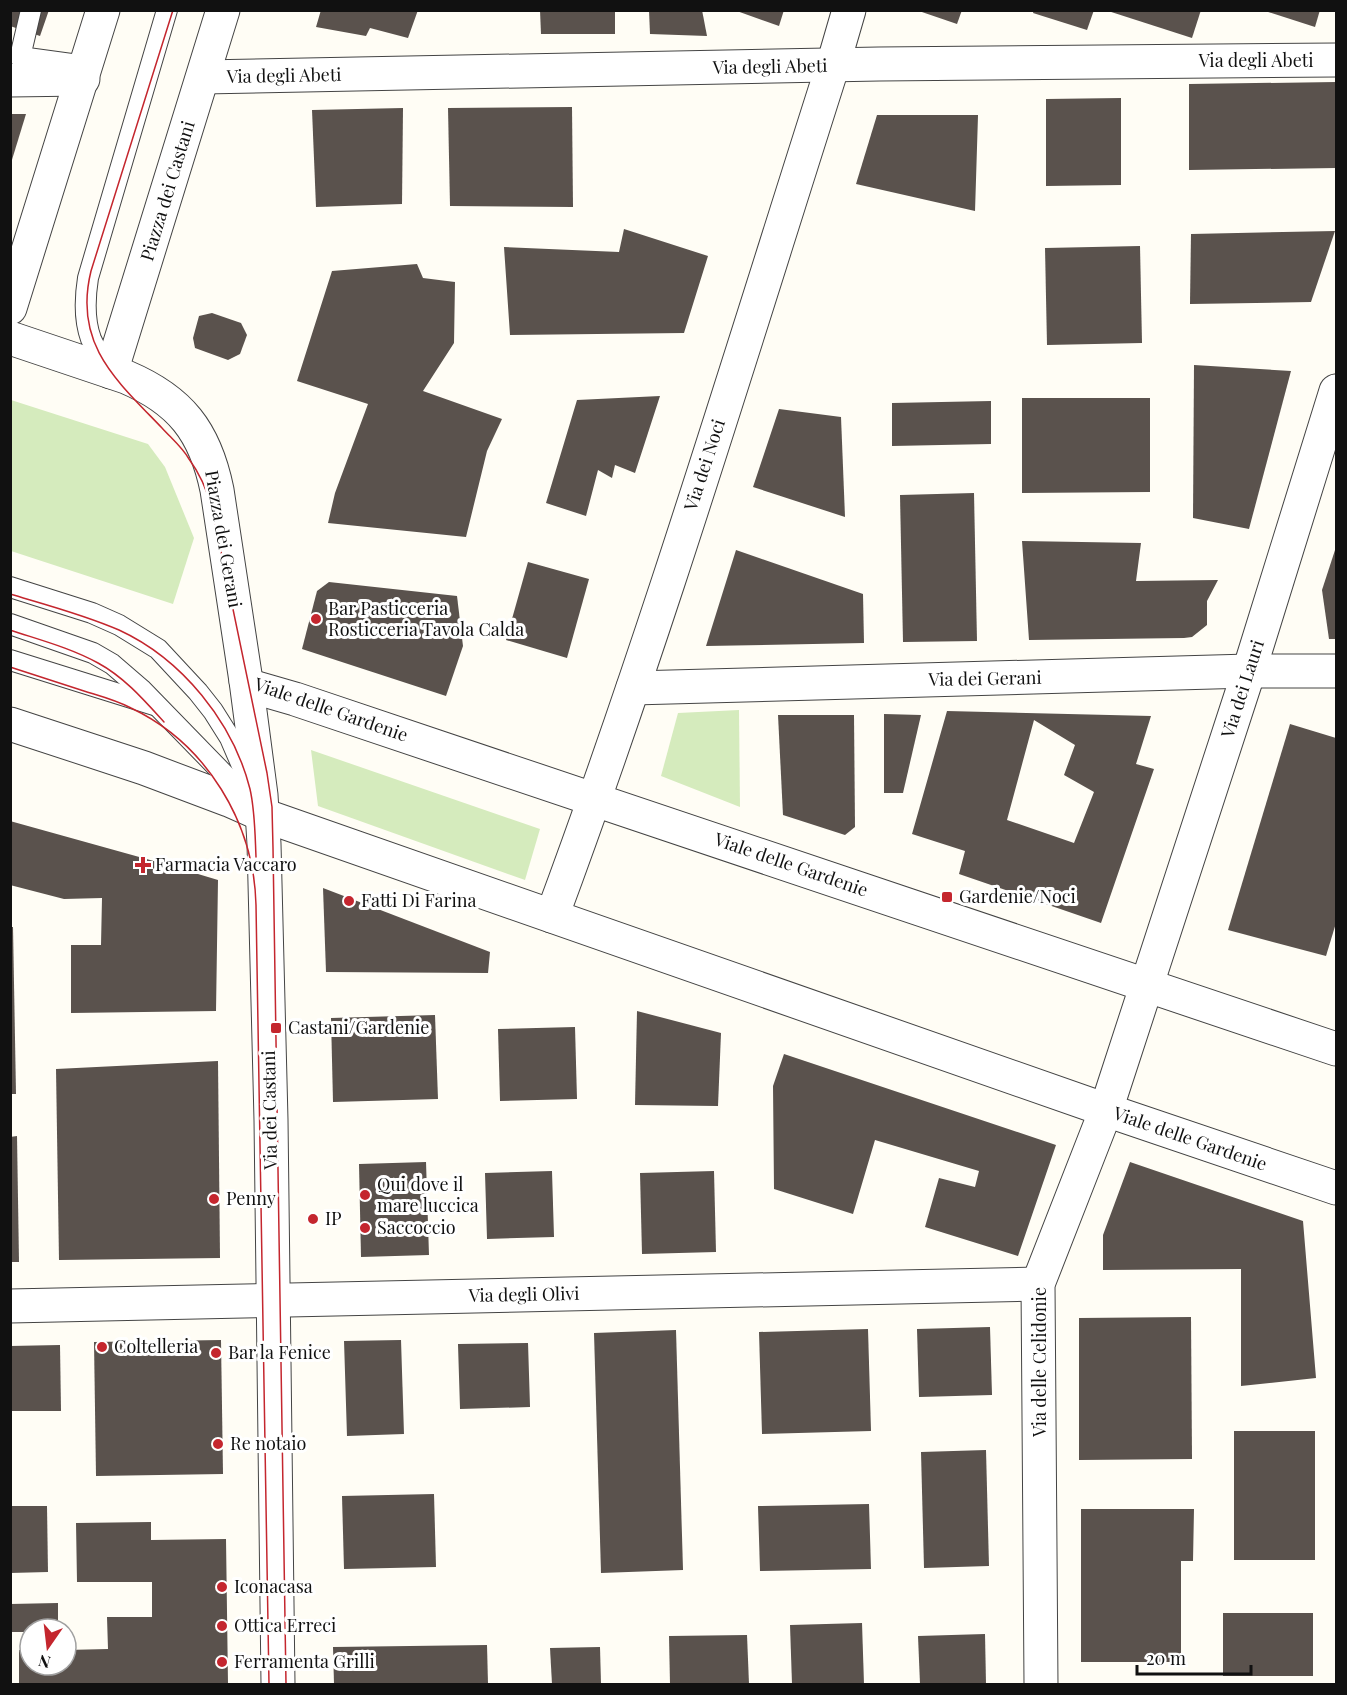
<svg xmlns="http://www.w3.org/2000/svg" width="1347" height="1695" font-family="'Playfair Display',serif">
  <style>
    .green { fill: #d5ebbd }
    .building { fill: #5a524d; fill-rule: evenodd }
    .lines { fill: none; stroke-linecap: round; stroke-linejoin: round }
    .service-casing { stroke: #444; stroke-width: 22 }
    .minor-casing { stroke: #444; stroke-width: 35 }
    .tertiary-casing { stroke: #444; stroke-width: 35 }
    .service { stroke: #fff; stroke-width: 20 }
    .minor { stroke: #fff; stroke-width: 33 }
    .tertiary { stroke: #fff; stroke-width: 33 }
    .tram { stroke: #c4262e; stroke-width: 1.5 }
    .poi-dot { fill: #c4262e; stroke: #fff; stroke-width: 2 }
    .labels { text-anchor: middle; stroke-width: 6; stroke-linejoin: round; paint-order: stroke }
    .street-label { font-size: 18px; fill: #111; stroke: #fff }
    .poi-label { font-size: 18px; fill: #111; stroke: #fff; text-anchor: start }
  </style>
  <rect width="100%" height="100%" fill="#fffdf5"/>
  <g class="green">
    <path d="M 11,400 L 148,444 L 165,467 L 194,538 L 173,604 L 11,551 Z"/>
    <path d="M 739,710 L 740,807 L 661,776 L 678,713 Z"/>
    <path d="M 311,750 L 540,829 L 525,880 L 318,806 Z"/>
  </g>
  <g class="building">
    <path d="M 10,10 L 49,10 L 40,36 L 10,26 Z"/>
    <path d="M 321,10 L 418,10 L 408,38 L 370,28 L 366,36 L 316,27 Z"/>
    <path d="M 540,10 L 615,10 L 615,34 L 541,34 Z"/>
    <path d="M 649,10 L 702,10 L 707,36 L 650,34 Z"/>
    <path d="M 734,10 L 784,10 L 779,26 Z"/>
    <path d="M 916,10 L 962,10 L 957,24 Z"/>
    <path d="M 1034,10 L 1094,10 L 1087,30 L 1033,13 Z"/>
    <path d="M 1105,10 L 1201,10 L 1192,38 Z"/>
    <path d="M 1262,10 L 1320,10 L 1315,27 Z"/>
    <path d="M 1336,82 L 1336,168 L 1189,170 L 1189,84 Z"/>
    <path d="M 1121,98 L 1121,185 L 1046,186 L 1046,99 Z"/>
    <path d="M 572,107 L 573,207 L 450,206 L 448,108 Z"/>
    <path d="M 403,108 L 402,204 L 316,207 L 312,110 Z"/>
    <path d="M 10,114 L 26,114 L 11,163 L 10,163 Z"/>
    <path d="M 877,115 L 978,115 L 975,211 L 856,184 Z"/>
    <path d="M 624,229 L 708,256 L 684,333 L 510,335 L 504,247 L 619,252 Z"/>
    <path d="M 1335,231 L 1311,302 L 1190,304 L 1191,234 Z"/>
    <path d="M 1140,246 L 1142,343 L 1047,345 L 1045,248 Z"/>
    <path d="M 417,264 L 423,278 L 455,282 L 454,343 L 423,391 L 502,419 L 487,451 L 466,537 L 328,523 L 335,493 L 368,404 L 297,381 L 332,271 Z"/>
    <path d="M 212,313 L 241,323 L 247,335 L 240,354 L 228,360 L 195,348 L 193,338 L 199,316 Z"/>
    <path d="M 1194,365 L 1291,371 L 1249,529 L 1193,518 Z"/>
    <path d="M 660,396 L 635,473 L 615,465 L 612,478 L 598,470 L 586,516 L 546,503 L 577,400 Z"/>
    <path d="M 1022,398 L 1150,398 L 1150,492 L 1022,493 Z"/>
    <path d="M 991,401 L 991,444 L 892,446 L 892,403 Z"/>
    <path d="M 779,409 L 841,417 L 845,517 L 753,487 Z"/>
    <path d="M 974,493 L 977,641 L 903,642 L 900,495 Z"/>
    <path d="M 1022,541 L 1141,543 L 1136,581 L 1218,580 L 1207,601 L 1207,625 L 1192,637 L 1184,638 L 1029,640 Z"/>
    <path d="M 1336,547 L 1336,639 L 1329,639 L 1322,590 Z"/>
    <path d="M 736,550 L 863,594 L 864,643 L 706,646 Z"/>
    <path d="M 528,562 L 589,579 L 567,658 L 506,640 Z"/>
    <path d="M 329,582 L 457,596 L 463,646 L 446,696 L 302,649 L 317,591 Z"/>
    <path d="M 947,711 L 1151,716 L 1136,764 L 1154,769 L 1101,923 L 959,874 L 965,851 L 912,834 ZM 1034,720 L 1075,745 L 1064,775 L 1094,792 L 1074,843 L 1007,820 Z"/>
    <path d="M 884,714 L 921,715 L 903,793 L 884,793 Z"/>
    <path d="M 778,715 L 854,715 L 855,827 L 845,835 L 783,815 Z"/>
    <path d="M 1290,724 L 1336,738 L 1336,923 L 1326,956 L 1228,930 Z"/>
    <path d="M 10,821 L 168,865 L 218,880 L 216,1011 L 71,1013 L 71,945 L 101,945 L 102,898 L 64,899 L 10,885 Z"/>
    <path d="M 323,888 L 490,952 L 488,973 L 326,972 Z"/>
    <path d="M 10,927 L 13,927 L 16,1094 L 10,1094 Z"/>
    <path d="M 637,1011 L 721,1033 L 718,1106 L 635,1105 Z"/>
    <path d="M 435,1015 L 438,1099 L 333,1102 L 331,1018 Z"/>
    <path d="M 575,1027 L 577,1099 L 500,1101 L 498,1029 Z"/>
    <path d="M 784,1054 L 1056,1145 L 1018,1256 L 925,1227 L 939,1178 L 975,1187 L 979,1171 L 875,1140 L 853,1214 L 774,1189 L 773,1086 Z"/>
    <path d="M 218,1061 L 220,1258 L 59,1260 L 56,1069 Z"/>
    <path d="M 17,1136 L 19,1262 L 10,1262 L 10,1137 Z"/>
    <path d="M 426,1162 L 429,1255 L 361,1257 L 359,1164 Z"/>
    <path d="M 1130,1162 L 1303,1221 L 1316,1378 L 1241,1386 L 1241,1269 L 1103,1270 L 1103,1235 Z"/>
    <path d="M 552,1171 L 554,1237 L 487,1239 L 485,1173 Z"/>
    <path d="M 714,1171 L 716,1252 L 642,1254 L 640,1173 Z"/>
    <path d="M 1191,1317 L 1192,1459 L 1079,1460 L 1079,1318 Z"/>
    <path d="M 990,1327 L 992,1395 L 919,1397 L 917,1329 Z"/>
    <path d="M 868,1329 L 871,1431 L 762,1434 L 759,1332 Z"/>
    <path d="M 676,1330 L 683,1570 L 601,1573 L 594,1333 Z"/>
    <path d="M 221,1340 L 223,1474 L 96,1476 L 94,1342 Z"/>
    <path d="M 401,1340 L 404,1434 L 347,1436 L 344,1341 Z"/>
    <path d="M 528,1343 L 530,1407 L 460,1409 L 458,1344 Z"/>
    <path d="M 60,1345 L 61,1411 L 10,1411 L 10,1346 Z"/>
    <rect x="1234" y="1431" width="81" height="129"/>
    <path d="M 986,1450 L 989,1566 L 924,1568 L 921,1452 Z"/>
    <path d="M 434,1494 L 436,1567 L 344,1569 L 342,1496 Z"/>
    <path d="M 869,1504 L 871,1569 L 760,1571 L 758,1506 Z"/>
    <path d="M 10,1506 L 47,1506 L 48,1572 L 10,1573 Z"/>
    <path d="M 1081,1509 L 1194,1509 L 1193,1561 L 1181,1561 L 1181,1662 L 1081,1662 Z"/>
    <path d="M 151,1522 L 151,1540 L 226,1539 L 228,1684 L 19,1684 L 19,1650 L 30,1650 L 30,1665 L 66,1665 L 66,1650 L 108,1649 L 107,1617 L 152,1617 L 152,1582 L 77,1582 L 76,1523 Z"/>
    <path d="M 58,1603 L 58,1629 L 30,1629 L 30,1632 L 10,1632 L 10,1604 Z"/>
    <rect x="1223" y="1613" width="90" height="63"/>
    <path d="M 862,1623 L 864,1684 L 792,1684 L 790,1625 Z"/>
    <path d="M 985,1634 L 986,1684 L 920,1684 L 918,1636 Z"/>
    <path d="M 747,1635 L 749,1684 L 670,1684 L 669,1636 Z"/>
    <path d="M 487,1645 L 488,1684 L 334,1684 L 333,1647 Z"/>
    <path d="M 600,1647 L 601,1684 L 552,1684 L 550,1648 Z"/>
  </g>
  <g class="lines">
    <g class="service-casing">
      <g id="service">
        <path d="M 31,10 L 20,57 L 86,66"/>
        <path d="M 111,372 C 105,362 96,351 91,339 C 84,320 85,297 88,278 L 167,10"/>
        <path d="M 10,587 L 92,613 L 119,625 L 158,649 L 198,692 L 213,711 L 230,738 L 249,782"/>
        <path d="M 10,624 L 93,653 L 112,664 L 141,689 L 251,802"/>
        <path d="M 10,660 L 154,705"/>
      </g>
    </g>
    <g class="minor-casing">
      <g id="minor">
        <path d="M 203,77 L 879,64 L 1336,60"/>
        <path d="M 10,80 L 83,79"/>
        <path d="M 246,681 L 250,686 L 295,699 L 1336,1049"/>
        <path d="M 633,688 L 1249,671 L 1336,671"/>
        <path d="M 263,815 L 1106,1110 L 1336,1188"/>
        <path d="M 552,916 C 656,636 742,350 833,65 L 849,10"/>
        <path d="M 10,1306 L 1038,1284"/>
        <path d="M 1041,1684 L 1038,1284 L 1106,1110 L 1249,671 L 1336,391"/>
      </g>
    </g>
    <g class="tertiary-casing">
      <g id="tertiary">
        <path d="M 10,308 L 103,10"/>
        <path d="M 10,338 L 126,377 C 180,400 205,431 217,490 L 246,681 L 261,795 L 264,844 L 271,1120 L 278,1684"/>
        <path d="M 111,372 L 223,10"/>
        <path d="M 10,724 L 144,768 L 229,800 L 263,815"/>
      </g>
    </g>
    <use href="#service" class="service"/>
    <use href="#minor" class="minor"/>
    <use href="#tertiary" class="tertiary"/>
    <g class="tram">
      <path d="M 173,10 L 91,271 C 73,344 116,380 162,428 C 171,438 182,447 189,459 C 200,474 207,490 212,508 L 267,773 L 272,807 L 273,848 L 286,1684"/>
      <path d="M 10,594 C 47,605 85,615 119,630 C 182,659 233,722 250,789 C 255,811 255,834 256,857"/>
      <path d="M 10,630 C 40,640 71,648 98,663 C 124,677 144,700 164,722"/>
      <path d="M 10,667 C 35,675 60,683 84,691 C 100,696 116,700 131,708 C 207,744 254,823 256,905 L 269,1684"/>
    </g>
  </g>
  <g class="poi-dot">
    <circle cx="316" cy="619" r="6"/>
    <path d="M140 856h6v6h6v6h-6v6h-6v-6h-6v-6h6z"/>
    <rect x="941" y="891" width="12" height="12" rx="3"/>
    <circle cx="349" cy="901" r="6"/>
    <rect x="270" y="1022" width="12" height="12" rx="3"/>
    <circle cx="365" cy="1195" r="6"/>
    <circle cx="214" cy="1199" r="6"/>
    <circle cx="313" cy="1219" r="6"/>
    <circle cx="365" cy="1228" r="6"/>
    <circle cx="102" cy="1347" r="6"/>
    <circle cx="216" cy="1353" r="6"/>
    <circle cx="218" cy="1444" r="6"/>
    <circle cx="222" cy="1587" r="6"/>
    <circle cx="222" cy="1626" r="6"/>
    <circle cx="222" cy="1662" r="6"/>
  </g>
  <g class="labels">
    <g class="street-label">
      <text x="1256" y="67">Via degli Abeti</text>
      <text transform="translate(770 67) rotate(-1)" y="6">Via degli Abeti</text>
      <text transform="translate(284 76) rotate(-1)" y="6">Via degli Abeti</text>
      <text transform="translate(168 191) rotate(-73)" y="6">Piazza dei Castani</text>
      <text transform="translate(705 465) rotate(-72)" y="6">Via dei Noci</text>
      <text transform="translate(223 539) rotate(80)" y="6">Piazza dei Gerani</text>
      <text transform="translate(985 679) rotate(-1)" y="6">Via dei Gerani</text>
      <text transform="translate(1243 689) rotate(-72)" y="6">Via dei Lauri</text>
      <text transform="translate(331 710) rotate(19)" y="6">Viale delle Gardenie</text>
      <text transform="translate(791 865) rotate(19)" y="6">Viale delle Gardenie</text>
      <text transform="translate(270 1110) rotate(-91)" y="6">Via dei Castani</text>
      <text transform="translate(1190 1139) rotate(19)" y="6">Viale delle Gardenie</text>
      <text transform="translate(524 1295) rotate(-1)" y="6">Via degli Olivi</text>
      <text transform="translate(1040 1362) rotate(-90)" y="6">Via delle Celidonie</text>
    </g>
    <g class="poi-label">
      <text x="328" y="615">Bar Pasticceria<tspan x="328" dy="21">Rosticceria Tavola Calda</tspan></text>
      <text x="155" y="871">Farmacia Vaccaro</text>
      <text x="959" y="903">Gardenie/Noci</text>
      <text x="361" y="907">Fatti Di Farina</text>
      <text x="288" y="1034">Castani/Gardenie</text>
      <text x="377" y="1191">Qui dove il<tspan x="377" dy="21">mare luccica</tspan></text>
      <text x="226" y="1205">Penny</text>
      <text x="325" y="1225">IP</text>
      <text x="377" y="1234">Saccoccio</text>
      <text x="114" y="1353">Coltelleria</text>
      <text x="228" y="1359">Bar la Fenice</text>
      <text x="230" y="1450">Re notaio</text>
      <text x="234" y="1593">Iconacasa</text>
      <text x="234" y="1632">Ottica Erreci</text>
      <text x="234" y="1668">Ferramenta Grilli</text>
    </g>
  </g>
  <rect width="1347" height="1695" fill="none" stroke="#111111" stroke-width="24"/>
  <g transform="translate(48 1647) rotate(194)"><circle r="28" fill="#ffffff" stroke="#a0a0a0" stroke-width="1.5"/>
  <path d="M0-4.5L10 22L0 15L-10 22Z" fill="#c4262e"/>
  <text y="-9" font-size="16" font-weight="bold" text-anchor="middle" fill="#111111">N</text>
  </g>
  <path d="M1137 1665v9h114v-9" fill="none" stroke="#111111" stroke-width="3"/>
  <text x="1146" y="1665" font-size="18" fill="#111111" stroke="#ffffff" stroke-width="4.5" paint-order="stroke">20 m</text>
</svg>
